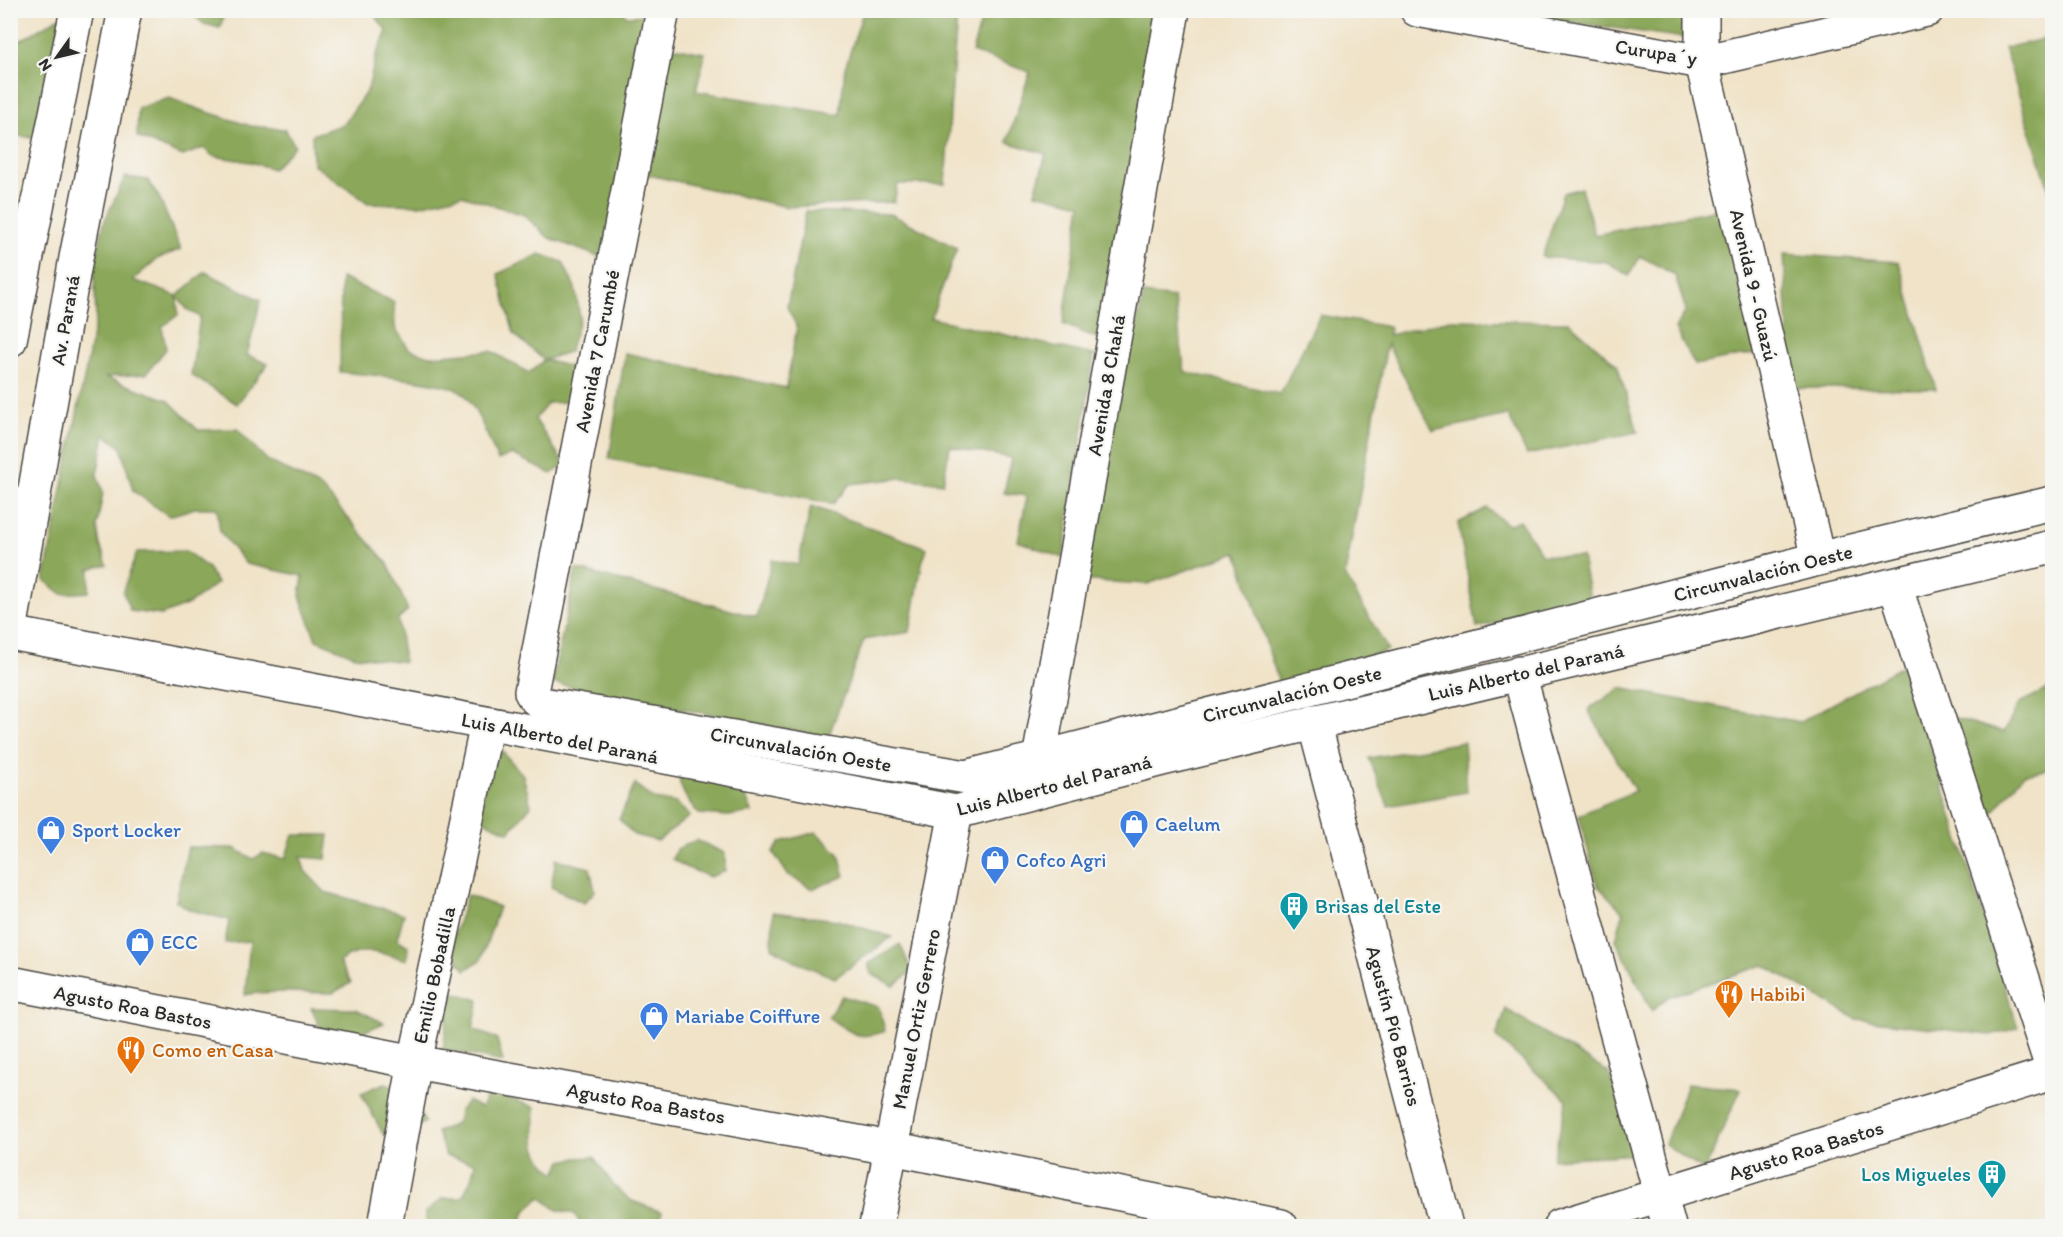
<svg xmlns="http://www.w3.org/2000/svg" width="2063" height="1237" font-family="Itim,sans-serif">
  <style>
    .forest { fill: #8ba75a; stroke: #5b6942; stroke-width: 1.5 }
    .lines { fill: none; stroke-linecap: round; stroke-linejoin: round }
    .minor-casing { stroke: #494743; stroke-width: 36 }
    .minor { stroke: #fff; stroke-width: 33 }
    .labels { text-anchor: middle; stroke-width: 4.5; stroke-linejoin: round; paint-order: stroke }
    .street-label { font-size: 20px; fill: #2b2b2b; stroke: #f6f6f2 }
    .shop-label { font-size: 20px; fill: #366cbe; stroke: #f6f6f2; text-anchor: start }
    .culture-label { font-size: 20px; fill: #0d838f; stroke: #f6f6f2; text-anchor: start }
    .food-label { font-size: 20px; fill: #c56008; stroke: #f6f6f2; text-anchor: start }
  </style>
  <rect width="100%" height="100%" fill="#f6f6f2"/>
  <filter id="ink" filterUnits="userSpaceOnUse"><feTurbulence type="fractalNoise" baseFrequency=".0167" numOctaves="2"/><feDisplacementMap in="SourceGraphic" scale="12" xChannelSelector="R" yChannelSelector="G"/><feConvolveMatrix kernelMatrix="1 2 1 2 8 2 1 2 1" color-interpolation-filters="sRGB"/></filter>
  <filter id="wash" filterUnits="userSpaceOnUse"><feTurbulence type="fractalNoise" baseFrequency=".008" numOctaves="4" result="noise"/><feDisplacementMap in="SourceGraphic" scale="24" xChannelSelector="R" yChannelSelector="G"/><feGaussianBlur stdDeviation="1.35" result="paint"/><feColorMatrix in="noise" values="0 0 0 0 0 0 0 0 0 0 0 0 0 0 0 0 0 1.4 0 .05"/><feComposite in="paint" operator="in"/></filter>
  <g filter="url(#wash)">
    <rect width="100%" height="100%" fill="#f0e3c8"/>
    <g class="forest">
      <path d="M 493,10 L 619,10 L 627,16 L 663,14 L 605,259 L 549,238 L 524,215 L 462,195 L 420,205 L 368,203 L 313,164 L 312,135 L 344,124 L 368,89 L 376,56 L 387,31 L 371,11 L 472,11 L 488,18 Z"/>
      <path d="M 70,11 L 51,140 L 11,135 L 11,46 Z"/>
      <path d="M 188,11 L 225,11 L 220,28 L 204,24 Z"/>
      <path d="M 984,11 L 1156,11 L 1101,340 L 1063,324 L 1081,204 L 1035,193 L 1046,154 L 1007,142 L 1030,72 L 972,52 Z"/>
      <path d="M 1492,11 L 1697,11 L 1698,40 Z"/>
      <path d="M 862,15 L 957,16 L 945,184 L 898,184 L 894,202 L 787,207 L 632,171 L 657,44 L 705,53 L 696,91 L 840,115 L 845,68 Z"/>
      <path d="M 2052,37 L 2052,199 L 2004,48 Z"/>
      <path d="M 169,98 L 204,111 L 251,126 L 285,129 L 295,146 L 273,169 L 250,162 L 213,156 L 203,148 L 183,156 L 137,137 L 138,108 Z"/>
      <path d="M 125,177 L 148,180 L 159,197 L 181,249 L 157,259 L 133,280 L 177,296 L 205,272 L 261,300 L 247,355 L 268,364 L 237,404 L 191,375 L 200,317 L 187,309 L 177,297 L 178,315 L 162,327 L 166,349 L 146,374 L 105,377 L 168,400 L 198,430 L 237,429 L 267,460 L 322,488 L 388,564 L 408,610 L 398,619 L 404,662 L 355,656 L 316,640 L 300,596 L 303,576 L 246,564 L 220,532 L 217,508 L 195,508 L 169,516 L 133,491 L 121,447 L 105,435 L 97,475 L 103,492 L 97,526 L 100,545 L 107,565 L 90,569 L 89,592 L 62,594 L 44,580 L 96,318 L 94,268 L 104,222 Z"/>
      <path d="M 1581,188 L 1595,235 L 1722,208 L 1757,353 L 1695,365 L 1675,329 L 1686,311 L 1675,275 L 1640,256 L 1629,276 L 1607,262 L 1542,257 L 1563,193 Z"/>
      <path d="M 806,211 L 891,214 L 957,248 L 931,318 L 1094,355 L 1063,558 L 1018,541 L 1027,496 L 1004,493 L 1011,458 L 950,446 L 943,483 L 902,478 L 850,484 L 833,504 L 609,459 L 625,353 L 786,388 L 797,327 L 787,307 Z"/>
      <path d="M 540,254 L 563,262 L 575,288 L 580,318 L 569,352 L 545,360 L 579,369 L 567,402 L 548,403 L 535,419 L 565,465 L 551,474 L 512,454 L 498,460 C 490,442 476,406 463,393 C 450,381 362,374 340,372 L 341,278 L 394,302 L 395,328 L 409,349 L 429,356 L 491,351 L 529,373 L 544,360 L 514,334 L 498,274 Z"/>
      <path d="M 1784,254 L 1899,262 L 1936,389 L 1791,388 Z"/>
      <path d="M 1144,294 L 1174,298 L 1185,372 L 1280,394 L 1320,315 L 1390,327 L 1389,335 L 1449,320 L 1569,322 L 1617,365 L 1638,432 L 1527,455 L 1508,415 L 1433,431 L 1387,344 L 1345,575 L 1388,650 L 1281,689 L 1237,552 L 1148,584 L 1075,580 L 1116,356 L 1128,359 Z"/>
      <path d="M 811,506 L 927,548 L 922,563 L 910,632 L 864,640 L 828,738 L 552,683 L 576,569 L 757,617 L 772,560 L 798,565 Z"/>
      <path d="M 1487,508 L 1508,525 L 1519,520 L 1542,555 L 1582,557 L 1590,599 L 1477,628 L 1458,523 Z"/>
      <path d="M 186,551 L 208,568 L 217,583 L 189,604 L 161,615 L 130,611 L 123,591 L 137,552 Z"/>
      <path d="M 1905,664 L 2018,1028 L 1990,1035 L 1856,1019 L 1764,965 L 1668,997 L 1652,1011 L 1616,940 L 1623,912 L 1597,885 L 1579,815 L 1635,791 L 1588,710 L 1620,688 L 1800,722 Z"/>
      <path d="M 2052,687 L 2052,769 L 2024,774 L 1976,833 L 1951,717 L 2004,732 L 2019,703 Z"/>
      <path d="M 1464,742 L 1467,792 L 1388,806 L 1369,758 Z"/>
      <path d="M 502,751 L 523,775 L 531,806 L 509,832 L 477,818 L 481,782 Z"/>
      <path d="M 678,767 L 746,773 L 745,795 L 752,812 L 729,816 L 699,814 C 686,800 678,787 678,767 Z"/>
      <path d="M 635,784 L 654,799 L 676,803 L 690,816 L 658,841 L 634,835 L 619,819 Z"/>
      <path d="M 816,832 L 839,854 L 845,876 L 812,889 L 788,875 L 773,852 L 781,842 Z"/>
      <path d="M 293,835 L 329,835 L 326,859 L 301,857 L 305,871 L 325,892 L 404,914 L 397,939 L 408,946 L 407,960 C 381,953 362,945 339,962 L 351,983 L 333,993 L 282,992 L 255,993 L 245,995 L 250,941 L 225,943 L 229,920 L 190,910 L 176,901 L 188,847 L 234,848 L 253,859 L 263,853 L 285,859 Z"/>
      <path d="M 696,840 L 725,853 L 725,871 L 710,877 L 685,867 L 672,859 L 677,849 Z"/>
      <path d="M 556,859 L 590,868 L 595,891 L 584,903 L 551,887 Z"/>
      <path d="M 467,895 L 499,907 L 481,960 L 465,970 L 450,948 Z"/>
      <path d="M 773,912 L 837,920 L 892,937 L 835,978 L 796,962 L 772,947 Z"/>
      <path d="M 900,944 L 912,971 L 894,986 L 871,974 L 868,964 Z"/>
      <path d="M 451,992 L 479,1000 L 473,1029 L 497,1039 L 503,1062 L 443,1049 Z"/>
      <path d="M 842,996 L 879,1007 L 885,1031 C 858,1042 850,1032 828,1017 Z"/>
      <path d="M 311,1008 L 356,1009 L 384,1023 L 356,1035 L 320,1028 Z"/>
      <path d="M 1506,1009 L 1609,1073 L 1639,1154 L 1553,1159 L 1567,1100 L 1496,1037 Z"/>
      <path d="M 385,1083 L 409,1095 L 425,1122 L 401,1137 L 383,1134 L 361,1093 Z"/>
      <path d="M 1687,1084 L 1741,1089 L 1704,1171 L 1665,1144 Z"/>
      <path d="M 489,1092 L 535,1107 C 535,1136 529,1154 556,1173 L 562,1161 L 577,1158 L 594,1157 L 614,1186 L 632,1201 L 662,1212 L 658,1226 L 581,1226 L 575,1214 L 557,1210 L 540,1197 L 525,1212 L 519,1226 L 426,1226 L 426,1212 L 443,1198 L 462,1198 L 471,1179 L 475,1163 L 446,1156 L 437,1132 L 457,1123 L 459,1111 L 468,1101 L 481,1108 Z"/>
    </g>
  </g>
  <g filter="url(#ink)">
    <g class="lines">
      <g class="minor-casing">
        <g id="minor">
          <path d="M 663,10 L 531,692 L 534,697 L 542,704 L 966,777 L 1818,559 L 2052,503"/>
          <path d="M 1417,10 L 1702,62 L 1927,10"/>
          <path d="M 1702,10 L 1702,62 L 1818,559"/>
          <path d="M 10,340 L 77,10"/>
          <path d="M 1895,585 L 2052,1068"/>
          <path d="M 10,630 L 76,258 L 125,10"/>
          <path d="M 10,633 L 956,812 L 1162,759 L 2052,547"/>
          <path d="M 1519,673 L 1669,1226"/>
          <path d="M 1314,722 L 1446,1226"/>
          <path d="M 1039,759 L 1173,10"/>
          <path d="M 10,983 L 415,1062 L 891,1148 L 1281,1226"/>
          <path d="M 385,1226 L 415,1062 L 487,724"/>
          <path d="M 876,1226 L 956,812"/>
          <path d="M 1560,1226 L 2052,1073"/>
        </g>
      </g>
      <use href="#minor" class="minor"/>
    </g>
  </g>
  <defs>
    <g id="shop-pin" transform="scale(1.5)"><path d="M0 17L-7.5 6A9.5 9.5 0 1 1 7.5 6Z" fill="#3f7fe0" stroke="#f6f6f2"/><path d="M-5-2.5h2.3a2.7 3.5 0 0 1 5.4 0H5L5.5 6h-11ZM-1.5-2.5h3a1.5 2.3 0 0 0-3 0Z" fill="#fff"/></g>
    <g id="building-pin" transform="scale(1.5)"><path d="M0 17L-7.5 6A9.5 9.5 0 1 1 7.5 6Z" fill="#0f9aa8" stroke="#f6f6f2"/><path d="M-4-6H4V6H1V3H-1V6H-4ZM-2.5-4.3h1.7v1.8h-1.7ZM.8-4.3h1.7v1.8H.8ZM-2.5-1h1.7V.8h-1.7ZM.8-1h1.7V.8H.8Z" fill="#fff"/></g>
    <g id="restaurant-pin" transform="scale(1.5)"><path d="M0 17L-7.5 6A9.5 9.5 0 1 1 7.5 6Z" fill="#e8710a" stroke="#f6f6f2"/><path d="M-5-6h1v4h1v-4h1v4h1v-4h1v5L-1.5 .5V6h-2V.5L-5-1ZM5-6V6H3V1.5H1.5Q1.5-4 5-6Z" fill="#fff"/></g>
  </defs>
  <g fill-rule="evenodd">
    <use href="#shop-pin" x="1134" y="824"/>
    <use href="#shop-pin" x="51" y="830"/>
    <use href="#shop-pin" x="995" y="860"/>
    <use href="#building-pin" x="1294" y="906"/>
    <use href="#shop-pin" x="140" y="942"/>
    <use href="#restaurant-pin" x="1729" y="994"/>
    <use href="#shop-pin" x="654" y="1016"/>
    <use href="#restaurant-pin" x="131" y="1050"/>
    <use href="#building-pin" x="1992" y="1174"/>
  </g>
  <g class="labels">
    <g class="street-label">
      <text transform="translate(1656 52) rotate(9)" y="7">Curupa´y</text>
      <text transform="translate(1754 285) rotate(77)" y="7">Avenida 9 - Guazú</text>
      <text transform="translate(65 320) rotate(-80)" y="7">Av. Paraná</text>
      <text transform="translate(597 351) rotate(-79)" y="7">Avenida 7 Carumbé</text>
      <text transform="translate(1106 385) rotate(-80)" y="7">Avenida 8 Chahá</text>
      <text transform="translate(1763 573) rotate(-14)" y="7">Circunvalación Oeste</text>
      <text transform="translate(1526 672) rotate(-13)" y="7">Luis Alberto del Paraná</text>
      <text transform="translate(1292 694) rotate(-14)" y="7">Circunvalación Oeste</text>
      <text transform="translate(560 738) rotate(11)" y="7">Luis Alberto del Paraná</text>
      <text transform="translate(801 749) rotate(10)" y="7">Circunvalación Oeste</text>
      <text transform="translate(1054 785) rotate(-14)" y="7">Luis Alberto del Paraná</text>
      <text transform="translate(434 975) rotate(-78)" y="7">Emilio Bobadilla</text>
      <text transform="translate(133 1007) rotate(11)" y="7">Agusto Roa Bastos</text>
      <text transform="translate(916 1019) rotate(-79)" y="7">Manuel Ortiz Gerrero</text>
      <text transform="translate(1394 1026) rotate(75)" y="7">Agustín Pío Barrios</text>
      <text transform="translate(646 1103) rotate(10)" y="7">Agusto Roa Bastos</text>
      <text transform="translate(1806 1150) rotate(-17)" y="7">Agusto Roa Bastos</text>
    </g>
    <g class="shop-label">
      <text x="1155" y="831">Caelum</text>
      <text x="72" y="837">Sport Locker</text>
      <text x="1016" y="867">Cofco Agri</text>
      <text x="161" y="949">ECC</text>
      <text x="675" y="1023">Mariabe Coiffure</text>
    </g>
    <g class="culture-label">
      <text x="1315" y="913">Brisas del Este</text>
      <text x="1971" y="1181" text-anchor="end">Los Migueles</text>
    </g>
    <g class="food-label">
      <text x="1750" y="1001">Habibi</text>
      <text x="152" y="1057">Como en Casa</text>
    </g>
  </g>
  <rect width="2063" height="1237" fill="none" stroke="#f6f6f2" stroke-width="36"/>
  <g transform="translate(57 57) rotate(236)" stroke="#f6f6f2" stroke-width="4.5" paint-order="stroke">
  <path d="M0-4.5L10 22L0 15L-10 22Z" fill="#2b2b2b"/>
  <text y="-9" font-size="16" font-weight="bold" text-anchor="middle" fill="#2b2b2b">N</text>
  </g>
</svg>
